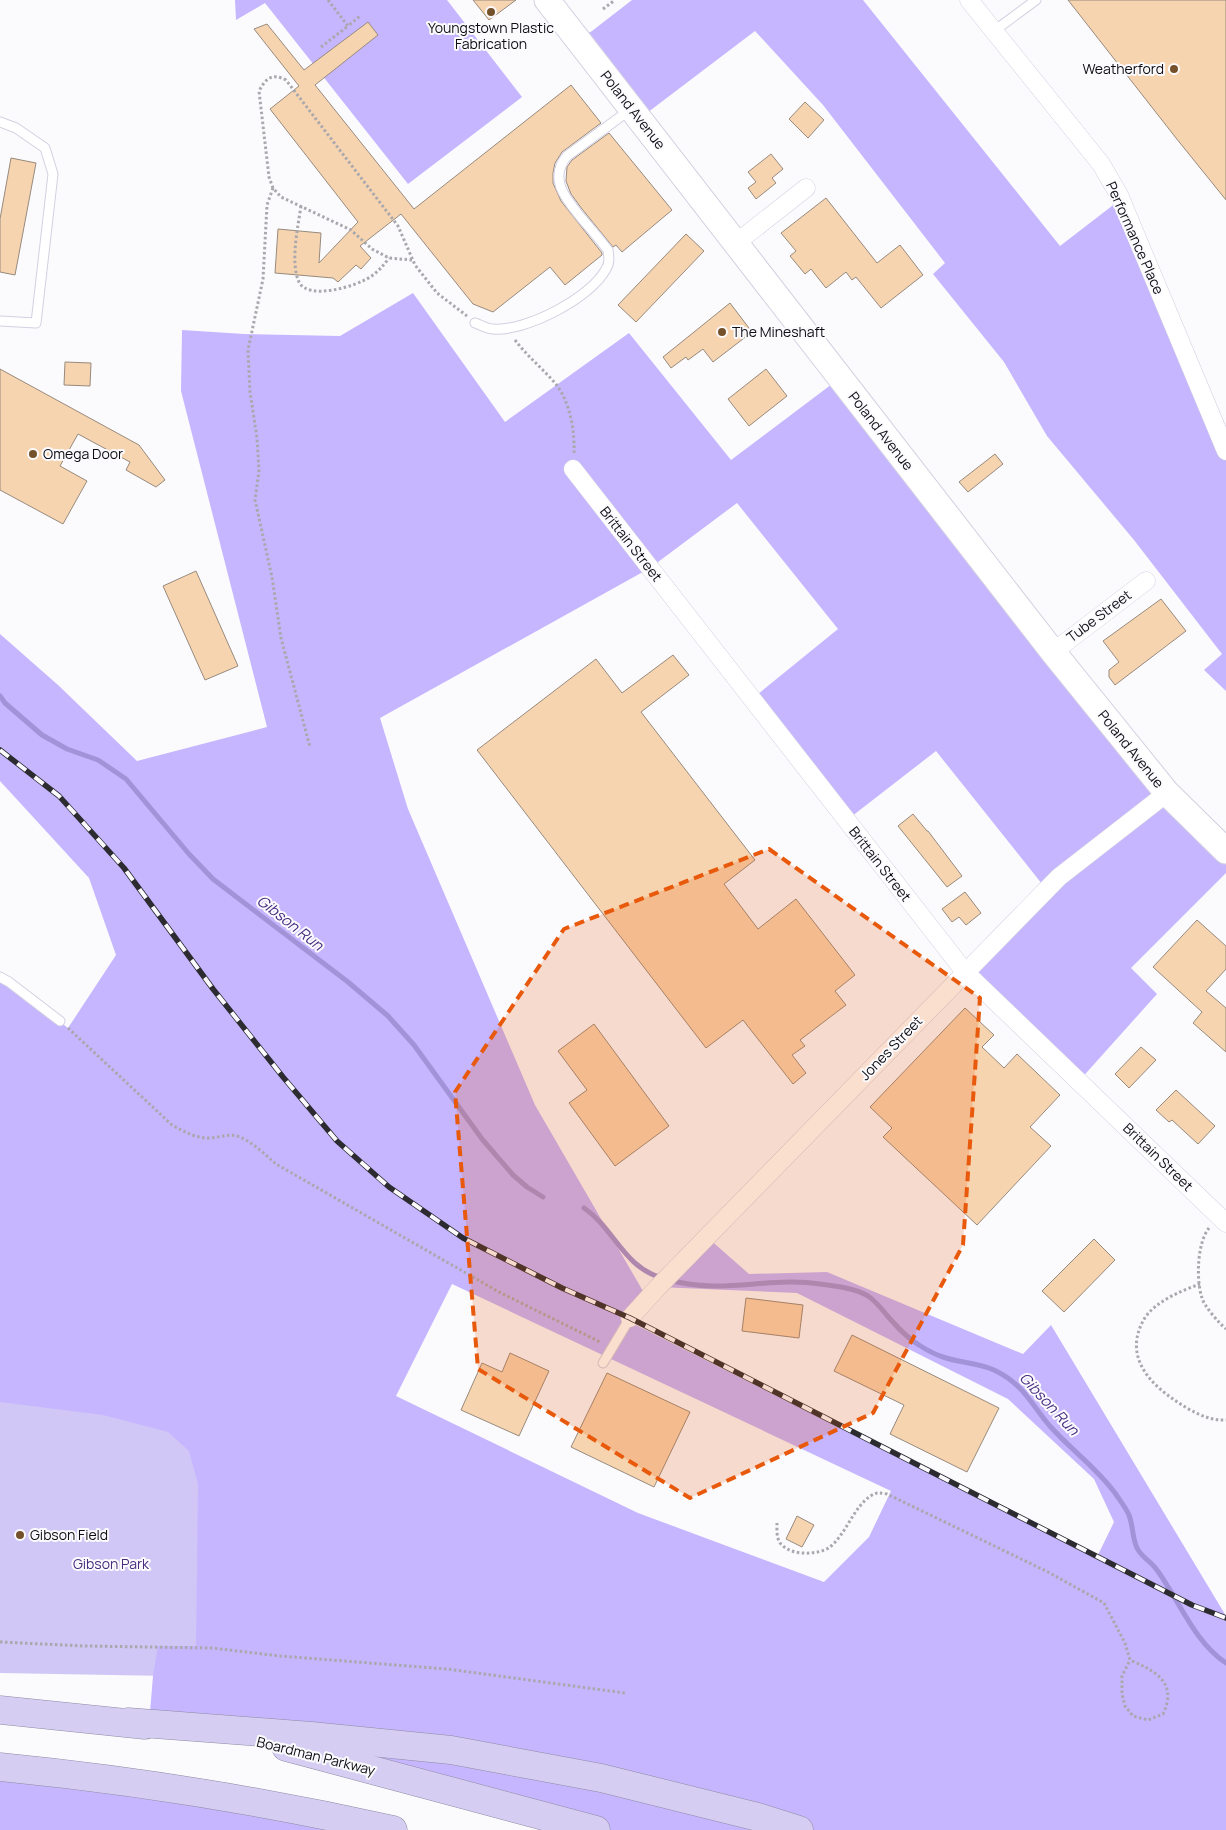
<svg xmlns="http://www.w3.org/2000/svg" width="1226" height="1830" font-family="Manrope,sans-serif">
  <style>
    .green { fill: #d0c7f6 }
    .forest { fill: #c6b6ff; fill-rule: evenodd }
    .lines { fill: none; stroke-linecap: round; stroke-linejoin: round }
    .stream { stroke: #a292d8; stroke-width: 5 }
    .building { fill: #f7d4b0; stroke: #978a7d }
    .service-casing { stroke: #d3d0e1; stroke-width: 11 }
    .minor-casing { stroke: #d3d0e1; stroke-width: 19 }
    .secondary-casing { stroke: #d3d0e1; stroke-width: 27 }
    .motorway-casing { stroke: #8f8aa4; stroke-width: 29 }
    .path { stroke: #a9a8ac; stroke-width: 3; stroke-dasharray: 2.5 2.5; stroke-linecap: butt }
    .service { stroke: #fff; stroke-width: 9 }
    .minor { stroke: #fff; stroke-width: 18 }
    .secondary { stroke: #fff; stroke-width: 25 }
    .motorway { stroke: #d5cef2; stroke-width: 28 }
    .rail-casing { stroke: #2b2b30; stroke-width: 5.5 }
    .rail { stroke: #fbfbfe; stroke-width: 4; stroke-dasharray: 11; stroke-linecap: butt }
    .marked { fill: #e8590c; fill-opacity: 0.2; stroke: #e8590c; stroke-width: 4; stroke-dasharray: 10 6; stroke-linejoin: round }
    .poi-dot { fill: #75512b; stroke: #fbfbfe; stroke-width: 2 }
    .labels { text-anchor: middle; stroke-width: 4; stroke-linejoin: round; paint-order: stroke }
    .poi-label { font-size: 14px; fill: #0e0d13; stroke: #fbfbfe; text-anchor: start }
    .street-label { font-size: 14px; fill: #0e0d13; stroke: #fbfbfe }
    .park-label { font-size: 14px; fill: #472c7e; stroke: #fbfbfe }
    .water-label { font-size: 15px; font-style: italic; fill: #492f81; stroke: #fbfbfe }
  </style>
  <rect width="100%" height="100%" fill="#fbfbfe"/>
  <path class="green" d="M 0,1014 L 217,1245 L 223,1677 L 0,1673 Z"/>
  <g class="forest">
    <path d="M 235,0 L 447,0 L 522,97 L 408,184 L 265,3 L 236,20 Z"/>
    <path d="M 632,0 L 863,0 L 1060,246 L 1121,199 L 1226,451 L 1226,691 L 1204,670 L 1222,654 L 1134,540 L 1047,436 L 1004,362 L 933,274 L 945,263 L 823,105 L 755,31 L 639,119 L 577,40 L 592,31 Z"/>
    <path d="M 413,293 L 505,422 L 629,333 L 731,460 L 840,378 L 1226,851 L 1226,873 L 1131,968 L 1157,994 L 1079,1081 L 965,972 L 1046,889 L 936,751 L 847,820 L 752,699 L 838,629 L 737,503 L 650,568 L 380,718 L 408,809 L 535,1105 L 647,1298 L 628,1321 L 1097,1557 L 1114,1522 L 1094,1479 L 1008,1399 L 797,1293 L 658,1287 L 707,1237 L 749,1274 L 827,1272 L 1023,1354 L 1051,1325 L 1226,1616 L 1226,1830 L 596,1830 L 223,1729 L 149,1724 L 153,1676 L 158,1646 L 196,1646 L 198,1484 L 189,1451 L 168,1432 L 103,1415 L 0,1402 L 0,977 L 9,982 L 68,1028 L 116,955 L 89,878 L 0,781 L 0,634 L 58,685 L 137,761 L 267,727 L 181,391 L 182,330 L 244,334 L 340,336 ZM 452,1284 L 891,1491 L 869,1537 L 824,1582 L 638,1513 L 396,1396 Z"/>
    <path d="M 0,1767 L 393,1830 L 0,1830 Z"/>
  </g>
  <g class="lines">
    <g class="stream">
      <path d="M 0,696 L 5,703 L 42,735 L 67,749 L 98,760 L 126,779 L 189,854 L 213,879 L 348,982 L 388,1016 L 414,1045 L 482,1139 L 513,1175 L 527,1187 L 543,1197"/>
      <path d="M 584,1208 C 614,1228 623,1267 662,1278"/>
      <path d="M 670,1280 C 721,1295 771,1276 820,1284 C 835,1286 855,1288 868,1296 C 877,1302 884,1312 891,1320 C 899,1329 909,1339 919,1345 C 928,1351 936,1355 946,1358 C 962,1363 979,1363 994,1370 C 1023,1384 1030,1402 1049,1425 C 1070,1449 1096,1467 1115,1493 C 1119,1499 1126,1508 1129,1515 C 1133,1525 1132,1537 1137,1548 C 1142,1558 1151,1561 1157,1570 C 1179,1600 1194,1642 1226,1663"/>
    </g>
  </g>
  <g class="building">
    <path d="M 473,0 L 516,0 L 489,20 Z"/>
    <path d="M 1068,0 L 1226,0 L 1226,200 L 1176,138 Z"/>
    <path d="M 368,22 L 378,35 L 315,85 L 414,209 L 571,85 L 601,123 L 562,152 L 555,163 L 553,173 L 553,183 L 561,201 L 602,253 L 602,255 L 565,285 L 550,267 L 493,312 L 473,304 L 401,214 L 360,246 L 371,258 L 361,269 L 356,265 L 338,282 L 333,278 L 275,273 L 278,229 L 321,233 L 319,263 L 358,222 L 270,109 L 299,86 L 254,29 L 267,24 L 304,70 Z"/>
    <path d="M 805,102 L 824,120 L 808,138 L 789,119 Z"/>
    <path d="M 609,133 L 672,210 L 622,252 L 616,245 L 613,247 L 582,209 L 571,194 L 566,181 L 567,167 L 572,160 Z"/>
    <path d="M 771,154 L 783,169 L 772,178 L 776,183 L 756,199 L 748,188 L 756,182 L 748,172 Z"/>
    <path d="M 11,158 L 36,163 L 15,275 L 0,272 L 0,219 Z"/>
    <path d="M 826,198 L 877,263 L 900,245 L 923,275 L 881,308 L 856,277 L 852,280 L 846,272 L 826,288 L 811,269 L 805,274 L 790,256 L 796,251 L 781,233 Z"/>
    <path d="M 686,234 L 704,251 L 636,322 L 618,305 Z"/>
    <path d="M 730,303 L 752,332 L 713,362 L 703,349 L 688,360 L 686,357 L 671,368 L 663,357 Z"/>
    <path d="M 65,362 L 91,363 L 90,386 L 64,385 Z"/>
    <path d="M 0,369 L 139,445 L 165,480 L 156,487 L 126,470 L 130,462 L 78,434 L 60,466 L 87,481 L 63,524 L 0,490 Z"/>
    <path d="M 766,369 L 787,396 L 749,426 L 728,399 Z"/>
    <path d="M 995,454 L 1003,464 L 968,492 L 959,482 Z"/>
    <path d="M 196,571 L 238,666 L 205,680 L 163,586 Z"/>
    <path d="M 1161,599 L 1186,631 L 1115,685 L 1109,677 L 1109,670 L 1119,662 L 1103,641 Z"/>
    <path d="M 673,655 L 689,675 L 641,712 L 755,860 L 724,884 L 758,929 L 796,899 L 855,975 L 835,991 L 846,1005 L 800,1040 L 805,1046 L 792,1055 L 806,1073 L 793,1084 L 743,1020 L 706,1048 L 477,750 L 596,659 L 622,693 Z"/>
    <path d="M 913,814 L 927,831 L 928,831 L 962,876 L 947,887 L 898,826 Z"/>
    <path d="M 965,892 L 981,913 L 966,925 L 959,917 L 952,922 L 942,909 Z"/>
    <path d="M 1197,920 L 1226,946 L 1226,969 L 1206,991 L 1226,1008 L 1226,1052 L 1193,1023 L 1202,1012 L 1153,967 Z"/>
    <path d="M 965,1008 L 994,1035 L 982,1047 L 1004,1068 L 1017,1054 L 1060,1095 L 1030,1127 L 1051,1146 L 977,1225 L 883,1137 L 892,1128 L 870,1107 Z"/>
    <path d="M 594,1024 L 669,1126 L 615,1166 L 569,1103 L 587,1090 L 558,1051 Z"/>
    <path d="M 1141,1047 L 1156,1060 L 1129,1088 L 1115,1074 Z"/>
    <path d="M 1176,1090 L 1215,1126 L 1198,1144 L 1172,1120 L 1169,1122 L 1156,1110 Z"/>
    <path d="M 1094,1239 L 1115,1260 L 1064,1312 L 1042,1291 Z"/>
    <path d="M 746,1298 L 803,1305 L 799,1338 L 742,1331 Z"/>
    <path d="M 852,1335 L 999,1408 L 967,1472 L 890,1434 L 904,1405 L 834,1371 Z"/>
    <path d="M 510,1353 L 549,1371 L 519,1436 L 461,1410 L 482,1363 L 502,1372 Z"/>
    <path d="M 607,1373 L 690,1412 L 654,1487 L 571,1447 Z"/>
    <path d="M 797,1516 L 814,1525 L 802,1547 L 786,1539 Z"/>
  </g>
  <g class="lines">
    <g class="service-casing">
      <g id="service">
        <path d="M 994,31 L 1036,0"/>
        <path d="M 0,122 L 16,128 L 45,148 L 53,174 L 36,323 L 0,321"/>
        <path d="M 475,323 C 481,325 487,329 493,329 C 525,332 591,298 606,269 C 610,263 609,257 608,250 C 600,240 592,230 583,220 C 568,201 547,180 567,156 L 631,109"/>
        <path d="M 0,977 L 9,982 L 60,1021"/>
        <path d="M 603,1363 L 630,1318"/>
      </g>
    </g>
    <g class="minor-casing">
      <g id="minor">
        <path d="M 969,0 L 1101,164 L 1119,195 L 1226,451"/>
        <path d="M 736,243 L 806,188"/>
        <path d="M 573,469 L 965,972 L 1226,1223"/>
        <path d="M 1053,652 L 1146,581"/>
        <path d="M 630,1318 L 658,1287 L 1059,877 L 1167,793"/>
      </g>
    </g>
    <g class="secondary-casing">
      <path id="secondary" d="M 547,0 L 1053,652 L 1167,793 L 1226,851"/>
    </g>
    <g class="motorway-casing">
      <g id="motorway">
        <path d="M 0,1710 L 145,1725"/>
        <path d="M 128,1722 L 311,1736 L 451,1750 L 601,1778 L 758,1817 L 799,1830"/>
        <path d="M 286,1747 L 596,1830"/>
        <path d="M 0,1767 C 132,1780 264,1801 393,1830"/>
      </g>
    </g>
    <g class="path">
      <path d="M 328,0 L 348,26 L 360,16"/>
      <path d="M 603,9 L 615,0"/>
      <path d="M 321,47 L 348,26"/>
      <path d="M 273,188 L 267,205 L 263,279 L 248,350 L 250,392 L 257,438 L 259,471 L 255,500 L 272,577 L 281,638 L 310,747"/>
      <path d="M 301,206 C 298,226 290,263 299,282 C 308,301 357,286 370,277 C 378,272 383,266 389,258"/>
      <path d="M 412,260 L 389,258 L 372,249 L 351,230 L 281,197 L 273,188 L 269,177 L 259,91 C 266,78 272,73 286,80 L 398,226 L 415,265 L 437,293 L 467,316"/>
      <path d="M 515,340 C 527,356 542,368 555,383 C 570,401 575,431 574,454"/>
      <path d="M 68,1028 L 172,1125 C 183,1131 193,1137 206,1138 C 216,1139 227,1133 237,1136 C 252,1141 264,1154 276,1164 L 499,1292 L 600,1342"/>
      <path d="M 1209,1228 C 1197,1243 1196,1280 1202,1298 C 1204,1306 1219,1323 1226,1329"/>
      <path d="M 1200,1284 C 1181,1291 1153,1302 1143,1321 C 1125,1355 1147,1381 1173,1399 C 1189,1410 1207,1421 1226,1420"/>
      <path d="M 777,1523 C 777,1530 776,1540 782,1545 C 792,1556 819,1555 830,1547 C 847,1533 853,1507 872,1495 C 877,1492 881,1493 887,1494 L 1048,1572 L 1104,1603 L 1125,1643 L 1130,1660 C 1155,1671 1178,1682 1163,1714 L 1148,1720 L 1133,1716 L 1125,1706 L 1122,1694 L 1122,1676 L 1130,1660"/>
      <path d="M 0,1642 L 85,1646 L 212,1648 L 280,1656 L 447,1669 L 625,1693"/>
    </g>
    <use href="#service" class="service"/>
    <use href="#minor" class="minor"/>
    <use href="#secondary" class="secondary"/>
    <use href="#motorway" class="motorway"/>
    <g class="rail-casing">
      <path id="rail" d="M 0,750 L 59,796 L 124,868 L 213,989 L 283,1077 L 337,1141 L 389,1187 L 463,1238 L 562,1288 L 630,1318 L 1192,1605 L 1226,1618"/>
    </g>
    <use href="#rail" class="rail"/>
  </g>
  <path class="marked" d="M 769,849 L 980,998 L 963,1245 L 873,1413 L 690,1498 L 478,1369 L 455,1092 L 564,929 Z"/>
  <g class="poi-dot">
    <circle cx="491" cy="12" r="5"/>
    <circle cx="1174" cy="69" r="5"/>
    <circle cx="722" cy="332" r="5"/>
    <circle cx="33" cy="454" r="5"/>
    <circle cx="20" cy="1535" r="5"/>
  </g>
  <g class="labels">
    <g class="poi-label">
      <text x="491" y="33" text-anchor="middle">Youngstown Plastic<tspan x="491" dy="16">Fabrication</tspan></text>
      <text x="1164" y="74" text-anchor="end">Weatherford</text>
      <text x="732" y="337">The Mineshaft</text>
      <text x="43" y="459">Omega Door</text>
      <text x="30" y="1540">Gibson Field</text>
    </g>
    <g class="street-label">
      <text transform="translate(633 110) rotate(52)" y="5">Poland Avenue</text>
      <text transform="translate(1135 238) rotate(66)" y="5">Performance Place</text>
      <text transform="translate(881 431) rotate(52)" y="5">Poland Avenue</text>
      <text transform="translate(631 544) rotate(52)" y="5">Brittain Street</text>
      <text transform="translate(1099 616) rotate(-37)" y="5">Tube Street</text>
      <text transform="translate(1131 749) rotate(51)" y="5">Poland Avenue</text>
      <text transform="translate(880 864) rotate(52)" y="5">Brittain Street</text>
      <text transform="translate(891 1048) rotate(-46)" y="5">Jones Street</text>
      <text transform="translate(1158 1157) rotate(44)" y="5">Brittain Street</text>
      <text transform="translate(316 1756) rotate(14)" y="5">Boardman Parkway</text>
    </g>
    <g class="park-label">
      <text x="111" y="1569">Gibson Park</text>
    </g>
    <g class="water-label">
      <text transform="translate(290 923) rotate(38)" y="5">Gibson Run</text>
      <text transform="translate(1049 1404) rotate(47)" y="5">Gibson Run</text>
    </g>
  </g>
</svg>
